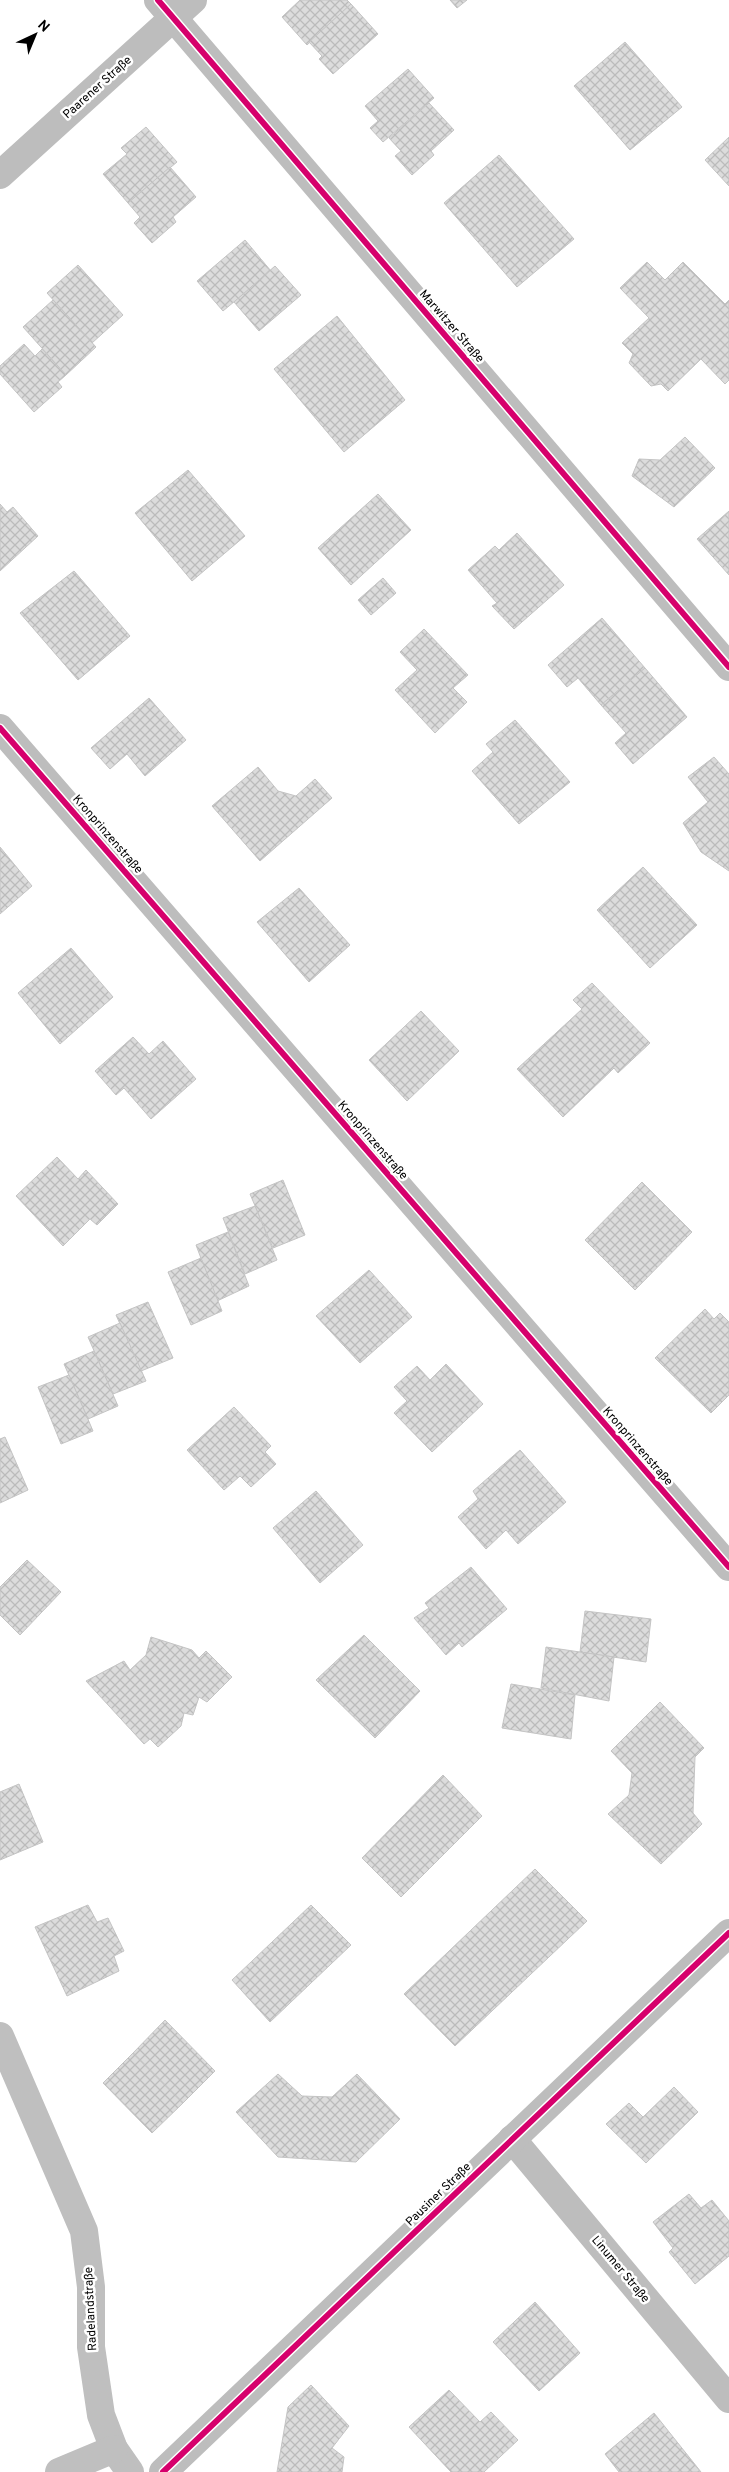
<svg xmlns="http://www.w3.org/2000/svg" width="729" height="2472" font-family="Overpass,sans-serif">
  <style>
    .building { fill: url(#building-cross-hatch); stroke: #c4c4c4 }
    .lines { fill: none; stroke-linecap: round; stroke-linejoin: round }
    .street { stroke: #bdbdbd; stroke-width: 28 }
    .secondary { stroke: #bfbfbf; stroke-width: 28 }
    .cycleway-casing { stroke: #fff; stroke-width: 9 }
    .cycleway { stroke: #d6006c; stroke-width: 6 }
    .labels { text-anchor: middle; stroke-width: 5; stroke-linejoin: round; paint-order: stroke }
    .street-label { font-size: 12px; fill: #000; stroke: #fff }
  </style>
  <defs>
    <pattern id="building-cross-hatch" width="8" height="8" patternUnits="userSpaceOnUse" patternTransform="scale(1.25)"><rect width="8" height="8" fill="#dcdcdc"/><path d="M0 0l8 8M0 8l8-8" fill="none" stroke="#bbb"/></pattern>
  </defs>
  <rect width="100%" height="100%" fill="#fff"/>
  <g class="building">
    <path d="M 300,0 L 347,0 L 351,4 L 307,45 L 282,17 Z"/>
    <path d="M 450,0 L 467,0 L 457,8 Z"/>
    <path d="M 351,4 L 378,34 L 333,74 L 319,59 L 322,56 L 309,42 Z"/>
    <path d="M 625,42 L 682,107 L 630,150 L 574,86 Z"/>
    <path d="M 408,69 L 434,98 L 383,142 L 370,128 L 378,121 L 365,106 Z"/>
    <path d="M 429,103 L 454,130 L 431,151 L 434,155 L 412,175 L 395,156 L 401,151 L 389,138 Z"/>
    <path d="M 146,127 L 177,162 L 128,203 L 103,174 L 127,154 L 121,148 Z"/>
    <path d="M 729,137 L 729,186 L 705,160 Z"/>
    <path d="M 499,155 L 574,239 L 517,287 L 444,203 Z"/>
    <path d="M 170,167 L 196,197 L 173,217 L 176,222 L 152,243 L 134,223 L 140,217 L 128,203 Z"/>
    <path d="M 245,240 L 271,271 L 223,311 L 197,281 Z"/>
    <path d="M 647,262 L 665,280 L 683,262 L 725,304 L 729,300 L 729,380 L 725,384 L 701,359 L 668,391 L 661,384 L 651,386 L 629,363 L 633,354 L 622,343 L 649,318 L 620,288 Z"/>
    <path d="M 78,265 L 123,315 L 92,343 L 47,293 Z"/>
    <path d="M 275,266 L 301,295 L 259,331 L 234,302 Z"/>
    <path d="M 53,300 L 96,347 L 66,375 L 23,327 Z"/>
    <path d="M 337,316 L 405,400 L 344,452 L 274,369 Z"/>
    <path d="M 24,344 L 35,356 L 42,349 L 66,375 L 58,382 L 62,387 L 34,412 L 0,374 L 0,366 Z"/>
    <path d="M 685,437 L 715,468 L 674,507 L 632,476 L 639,459 L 660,460 Z"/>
    <path d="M 188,470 L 245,536 L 192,581 L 135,513 Z"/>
    <path d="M 378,494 L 411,530 L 351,585 L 318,548 Z"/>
    <path d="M 0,504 L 7,512 L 13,507 L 38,536 L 0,571 Z"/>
    <path d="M 729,511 L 729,575 L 697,539 Z"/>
    <path d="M 517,533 L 564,585 L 514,629 L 492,606 L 497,603 L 468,570 L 495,546 L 499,550 Z"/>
    <path d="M 74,571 L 130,636 L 78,680 L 20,613 Z"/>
    <path d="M 383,578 L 396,593 L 371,615 L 358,600 Z"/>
    <path d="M 602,618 L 645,668 L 601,705 L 578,678 L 567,687 L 548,665 Z"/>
    <path d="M 424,629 L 468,675 L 453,688 L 467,702 L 435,733 L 395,690 L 417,670 L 400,652 Z"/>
    <path d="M 645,668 L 687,717 L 633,764 L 615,743 L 626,733 L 601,705 Z"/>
    <path d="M 149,698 L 186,740 L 145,776 L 127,754 L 110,769 L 91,748 Z"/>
    <path d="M 515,720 L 570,782 L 519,824 L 472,771 L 493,752 L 486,744 Z"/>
    <path d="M 714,757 L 729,774 L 729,871 L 701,852 L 683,823 L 708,802 L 688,777 Z"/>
    <path d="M 258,767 L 278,791 L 296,796 L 315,779 L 332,798 L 260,861 L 212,806 Z"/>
    <path d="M 0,847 L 32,886 L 0,914 Z"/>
    <path d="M 643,867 L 697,925 L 650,968 L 597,910 Z"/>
    <path d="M 299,888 L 350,945 L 309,982 L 257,922 Z"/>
    <path d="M 71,948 L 113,997 L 60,1044 L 18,993 Z"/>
    <path d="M 592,983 L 650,1043 L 618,1073 L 614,1068 L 563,1117 L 517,1069 L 582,1009 L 573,1000 Z"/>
    <path d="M 421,1011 L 459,1051 L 407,1101 L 369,1060 Z"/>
    <path d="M 133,1037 L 149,1054 L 163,1041 L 196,1079 L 151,1119 L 124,1088 L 116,1095 L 95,1071 Z"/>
    <path d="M 57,1157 L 78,1179 L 86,1170 L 118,1204 L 97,1225 L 90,1219 L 63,1246 L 16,1196 Z"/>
    <path d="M 283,1180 L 305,1235 L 273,1248 L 250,1194 Z"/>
    <path d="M 642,1182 L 692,1232 L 635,1290 L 585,1240 Z"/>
    <path d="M 255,1206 L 277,1260 L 245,1274 L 223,1218 Z"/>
    <path d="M 228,1232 L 249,1286 L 217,1301 L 196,1245 Z"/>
    <path d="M 201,1258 L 222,1311 L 191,1325 L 168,1272 Z"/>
    <path d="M 369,1270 L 412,1317 L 360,1363 L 316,1316 Z"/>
    <path d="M 148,1302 L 173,1358 L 141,1371 L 116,1315 Z"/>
    <path d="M 705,1309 L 714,1319 L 720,1313 L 729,1322 L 729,1395 L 711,1413 L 655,1358 Z"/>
    <path d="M 120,1323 L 146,1381 L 113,1394 L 88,1337 Z"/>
    <path d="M 94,1351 L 118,1406 L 88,1419 L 64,1364 Z"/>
    <path d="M 446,1364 L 483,1404 L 432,1452 L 394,1413 L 407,1401 L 394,1387 L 417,1366 L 430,1380 Z"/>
    <path d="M 69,1375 L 93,1431 L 61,1444 L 38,1387 Z"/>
    <path d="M 234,1407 L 271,1446 L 265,1452 L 276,1464 L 251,1487 L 240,1476 L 224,1490 L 187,1450 Z"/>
    <path d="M 5,1437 L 28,1490 L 0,1503 L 0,1439 Z"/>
    <path d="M 520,1450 L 566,1502 L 518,1544 L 506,1530 L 486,1549 L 458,1517 L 478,1499 L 473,1491 Z"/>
    <path d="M 316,1491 L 363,1545 L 320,1583 L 273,1528 Z"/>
    <path d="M 27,1560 L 61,1592 L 20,1635 L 0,1615 L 0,1587 Z"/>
    <path d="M 471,1567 L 507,1609 L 462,1647 L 459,1643 L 446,1655 L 414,1618 L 429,1608 L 425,1603 Z"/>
    <path d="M 585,1611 L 651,1619 L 646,1662 L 580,1652 Z"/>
    <path d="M 364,1635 L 420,1691 L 375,1738 L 316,1680 Z"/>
    <path d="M 151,1637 L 192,1650 L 199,1658 L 206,1651 L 232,1677 L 207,1702 L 199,1697 L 193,1715 L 184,1713 L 181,1726 L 158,1747 L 150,1739 L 144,1744 L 86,1681 L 124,1661 L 130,1670 L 146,1655 Z"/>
    <path d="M 546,1647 L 614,1657 L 609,1701 L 541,1688 Z"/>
    <path d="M 511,1684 L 575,1695 L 571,1739 L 502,1728 Z"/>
    <path d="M 660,1702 L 704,1748 L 695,1757 L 693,1813 L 702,1824 L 661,1864 L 608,1814 L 629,1795 L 632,1773 L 611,1751 Z"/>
    <path d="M 443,1775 L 482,1816 L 401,1897 L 362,1858 Z"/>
    <path d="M 19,1784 L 43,1842 L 0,1860 L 0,1792 Z"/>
    <path d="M 535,1869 L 587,1921 L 455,2046 L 404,1994 Z"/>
    <path d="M 88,1905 L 97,1922 L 108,1918 L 124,1951 L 114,1956 L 119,1971 L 67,1996 L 35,1927 Z"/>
    <path d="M 311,1905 L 351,1945 L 270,2022 L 232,1980 Z"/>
    <path d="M 165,2020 L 215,2071 L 183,2103 L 133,2053 Z"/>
    <path d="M 133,2053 L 183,2103 L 152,2133 L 103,2083 Z"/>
    <path d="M 278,2074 L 302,2096 L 332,2097 L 357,2074 L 400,2119 L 356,2162 L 278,2157 L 236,2112 Z"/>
    <path d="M 674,2087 L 698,2112 L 646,2163 L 606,2124 L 629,2103 L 643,2117 Z"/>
    <path d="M 689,2194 L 701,2208 L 712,2200 L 729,2221 L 729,2256 L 695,2284 L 669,2252 L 673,2248 L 653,2222 Z"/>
    <path d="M 535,2302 L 580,2353 L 539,2391 L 493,2342 Z"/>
    <path d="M 311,2385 L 349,2426 L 332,2448 L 344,2457 L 342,2472 L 277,2472 L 288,2407 Z"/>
    <path d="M 449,2390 L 480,2422 L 491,2412 L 518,2440 L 484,2472 L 451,2472 L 409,2427 Z"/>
    <path d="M 654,2413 L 701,2472 L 619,2472 L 605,2454 Z"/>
  </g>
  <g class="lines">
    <g class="street">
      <path d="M 158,0 L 729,667"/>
      <path d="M 0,175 L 193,0"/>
      <path d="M 0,728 L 729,1567"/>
      <path d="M 512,2139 L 729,2399"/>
      <path d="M 163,2472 L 729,1933"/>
    </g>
    <g class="secondary">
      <path d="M 0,2036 L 84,2231 L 91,2287 L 91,2347 L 101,2415 L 114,2449 L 130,2472"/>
      <path d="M 59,2472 L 114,2449"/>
    </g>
    <g class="cycleway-casing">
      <g id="cycleway">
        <path d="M 158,0 L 729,667"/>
        <path d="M 0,728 L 729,1567"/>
        <path d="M 163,2472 L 729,1933"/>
      </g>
    </g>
    <use href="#cycleway" class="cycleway"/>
  </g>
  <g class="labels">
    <g class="street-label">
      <text transform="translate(97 87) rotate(-42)" y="4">Paarener Straße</text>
      <text transform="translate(452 326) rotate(49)" y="4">Marwitzer Straße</text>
      <text transform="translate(108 834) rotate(49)" y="4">Kronprinzenstraße</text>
      <text transform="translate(373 1140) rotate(49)" y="4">Kronprinzenstraße</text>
      <text transform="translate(638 1446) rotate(49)" y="4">Kronprinzenstraße</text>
      <text transform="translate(438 2194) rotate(-44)" y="4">Pausiner Straße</text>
      <text transform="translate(621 2269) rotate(50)" y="4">Linumer Straße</text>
      <text transform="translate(90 2309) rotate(-93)" y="4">Radelandstraße</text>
    </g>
  </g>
  <g transform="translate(35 35) rotate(44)" stroke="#ffffff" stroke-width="4" paint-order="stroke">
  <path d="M0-4L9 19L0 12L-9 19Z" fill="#000000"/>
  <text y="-8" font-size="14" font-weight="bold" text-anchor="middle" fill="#000000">N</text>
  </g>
</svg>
